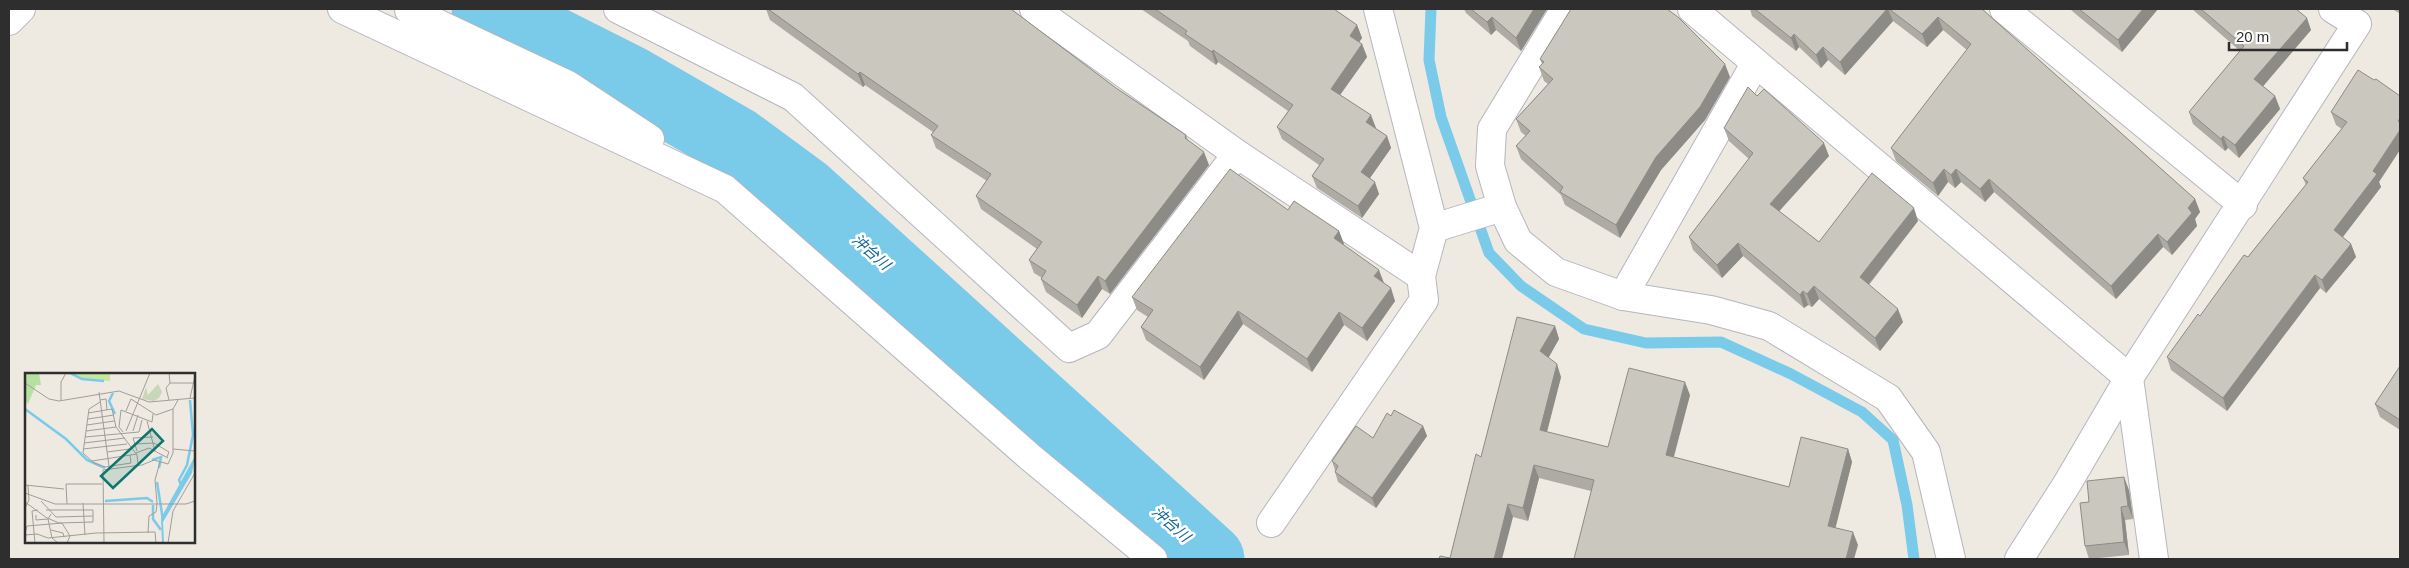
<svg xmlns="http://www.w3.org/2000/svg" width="2409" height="568" font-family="Arial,'Noto Sans JP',sans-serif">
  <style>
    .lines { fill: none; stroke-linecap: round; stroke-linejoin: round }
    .stream { stroke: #7acaea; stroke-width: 11 }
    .river { stroke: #7acaea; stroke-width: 71 }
    .street-casing { stroke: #b4b7c0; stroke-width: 30 }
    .street { stroke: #fff; stroke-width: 28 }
    .wall { fill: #aeaba4 }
    .shaded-wall { fill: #8d8b86 }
    .building { fill: #cac7bf; stroke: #8d8b86 }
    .labels { text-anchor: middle; stroke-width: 5; stroke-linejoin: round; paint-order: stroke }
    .water-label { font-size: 15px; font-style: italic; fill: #14699b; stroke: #fff }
    .inset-river { fill: none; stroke: #7acaea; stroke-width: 2.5 }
    .inset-road { fill: none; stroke: #a19e99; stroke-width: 1 }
    .view { fill: #0f766e; fill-opacity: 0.15; stroke: #0f766e; stroke-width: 2.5 }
    .inset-edge { fill: none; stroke: #2e2e2e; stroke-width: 2.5 }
  </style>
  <rect width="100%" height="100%" fill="#eee9e1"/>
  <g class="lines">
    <path class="stream" d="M 1431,9 L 1429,60 L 1441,117 L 1489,253 L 1521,286 L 1584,329 L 1646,343 L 1721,342 L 1791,374 L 1862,412 L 1893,440 L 1907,505 L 1914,559"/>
    <path class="river" d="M 487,9 L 630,81 L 736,142 L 804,192 L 1209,559"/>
    <g class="street-casing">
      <g id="street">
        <path d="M 342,9 L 725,189 L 1030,457 L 1153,559"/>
        <path d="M 410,9 L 409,10 L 568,85 L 650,139"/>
        <path d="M 618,9 L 793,97 L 1069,348 L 1098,335 L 1237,154"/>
        <path d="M 1034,9 L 1237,154 L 1421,276"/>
        <path d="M 1565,9 L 1492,129 L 1490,166 L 1502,207 L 1518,241 L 1556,272 L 1623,296 L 1711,310 L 1769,326 L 1888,398 L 1926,452 L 1951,559"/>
        <path d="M 1692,9 L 2129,378 L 2154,559"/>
        <path d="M 2004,9 L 2243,205"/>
        <path d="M 9,21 L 21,9"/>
        <path d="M 1434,228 L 1502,207"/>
        <path d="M 1623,296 L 1755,64"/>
        <path d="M 1271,523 L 1424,300 L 1421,276 L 1434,228 L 1378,9"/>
        <path d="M 2019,559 L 2067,484 L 2129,378 L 2357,24 L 2333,9"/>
      </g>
    </g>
    <use href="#street" class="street"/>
  </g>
  <g class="wall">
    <path d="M 766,9 L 1011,9 L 1116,88 L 1186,135 L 1188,140 L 1209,165 L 1110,294 L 1102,289 L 1082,318 L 1046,292 L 1041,279 L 1042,278 L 1034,273 L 1029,260 L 1037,249 L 981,209 L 976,196 L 987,181 L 936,148 L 931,135 L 933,132 L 865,85 L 863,87 L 770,20 Z"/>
    <path d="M 1141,9 L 1334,9 L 1357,25 L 1362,38 L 1359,42 L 1362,44 L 1367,57 L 1340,95 L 1375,128 L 1387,136 L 1391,148 L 1370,178 L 1379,194 L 1362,218 L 1317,188 L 1312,176 L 1319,165 L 1282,139 L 1277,127 L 1288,111 L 1218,62 L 1216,65 L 1190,46 L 1188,41 Z"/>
    <path d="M 1464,9 L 1547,9 L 1521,51 L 1496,30 L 1491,35 L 1466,13 Z"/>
    <path d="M 1750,9 L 1982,9 L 2195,199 L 2200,212 L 2195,219 L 2197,226 L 2172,255 L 2163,247 L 2116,299 L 1994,192 L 1985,202 L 1961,182 L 1955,188 L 1948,182 L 1938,196 L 1896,161 L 1891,148 L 1967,50 L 1943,30 L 1927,47 L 1893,21 L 1845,75 L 1828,60 L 1821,68 L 1799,47 L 1796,51 L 1752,16 Z"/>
    <path d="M 2070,9 L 2158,9 L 2122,52 L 2078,16 Z"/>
    <path d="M 2192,9 L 2296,9 L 2311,30 L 2263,86 L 2275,96 L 2280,109 L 2239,158 L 2228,148 L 2225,151 L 2193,124 L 2189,112 L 2240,51 Z"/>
    <path d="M 2392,9 L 2400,9 L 2400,17 L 2399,13 Z"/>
    <path d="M 1540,59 L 1730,77 L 1705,120 L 1661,170 L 1620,238 L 1565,205 L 1561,195 L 1521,159 L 1516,146 L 1526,136 L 1521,132 L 1516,119 L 1548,84 L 1544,81 L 1539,67 L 1542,64 Z"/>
    <path d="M 2374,80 L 2379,182 L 2381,187 L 2343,237 L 2351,244 L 2356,257 L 2326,293 L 2320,288 L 2227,411 L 2171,370 L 2167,357 L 2200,316 L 2306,185 L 2303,178 L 2342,129 L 2336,125 L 2331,112 Z"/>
    <path d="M 1757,96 L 1829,156 L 1779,211 L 1819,242 L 1918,221 L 1869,285 L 1903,322 L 1880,351 L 1819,299 L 1812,307 L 1808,305 L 1804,308 L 1743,256 L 1722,278 L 1693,250 L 1689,237 L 1749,159 L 1729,141 L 1724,128 Z"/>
    <path d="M 1288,210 L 1339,231 L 1344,244 L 1343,245 L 1384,283 L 1395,301 L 1367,341 L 1344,325 L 1312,372 L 1243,324 L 1204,380 L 1146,340 L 1141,327 L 1148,317 L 1137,310 L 1132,297 Z"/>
    <path d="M 1555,326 L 1559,339 L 1548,358 L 1561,377 L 1547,432 L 1608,447 L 1690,395 L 1673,457 L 1789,487 L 1848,449 L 1852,462 L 1835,528 L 1858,545 L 1591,491 L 1539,478 L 1528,521 L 1513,517 L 1450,558 L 1481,457 Z"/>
    <path d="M 2400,366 L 2400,430 L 2380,417 L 2375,404 Z"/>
    <path d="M 1391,416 L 1423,426 L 1427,436 L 1376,508 L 1338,482 L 1335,472 L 1335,470 L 1332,461 L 1373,438 Z"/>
    <path d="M 2129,490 L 2133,519 L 2125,520 L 2129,555 L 2089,559 L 2085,546 L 2089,502 Z"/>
  </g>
  <g class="shaded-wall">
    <path d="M 1534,9 L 1547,9 L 1521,51 L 1516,38 Z"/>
    <path d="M 1887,9 L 1888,9 L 1893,21 L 1845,75 L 1840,62 Z"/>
    <path d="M 2143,9 L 2158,9 L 2122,52 L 2118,40 Z"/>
    <path d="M 1492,17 L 1496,30 L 1491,35 L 1487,22 Z"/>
    <path d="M 1938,17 L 1943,30 L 1927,47 L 1922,34 Z"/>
    <path d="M 2307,18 L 2311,30 L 2259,91 L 2254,79 Z"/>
    <path d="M 1357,25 L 1362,38 L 1355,48 L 1350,36 Z"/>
    <path d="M 1794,34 L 1799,47 L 1796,51 L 1791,38 Z"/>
    <path d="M 1362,44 L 1367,57 L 1335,102 L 1331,89 Z"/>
    <path d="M 1823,47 L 1828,60 L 1821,68 L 1816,55 Z"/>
    <path d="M 1213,50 L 1218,62 L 1216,65 L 1212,52 Z"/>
    <path d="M 1725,64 L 1730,77 L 1705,120 L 1661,170 L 1620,238 L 1616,225 L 1656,157 Z"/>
    <path d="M 860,72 L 865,85 L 863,87 L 858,74 Z"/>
    <path d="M 2275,96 L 2280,109 L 2239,158 L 2235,145 Z"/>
    <path d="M 1371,115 L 1376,128 L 1371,135 L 1366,122 Z"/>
    <path d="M 2400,130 L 2400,150 L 2379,182 L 2381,187 L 2338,243 L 2334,230 Z"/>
    <path d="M 1387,136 L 1391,148 L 1365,185 L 1361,172 Z"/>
    <path d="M 2223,136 L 2228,148 L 2225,151 L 2221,139 Z"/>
    <path d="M 1824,143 L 1829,156 L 1774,217 L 1770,204 Z"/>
    <path d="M 1204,152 L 1209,165 L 1110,294 L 1105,281 Z"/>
    <path d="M 1944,169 L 1948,182 L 1938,196 L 1933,183 Z"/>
    <path d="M 1956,169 L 1961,182 L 1955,188 L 1951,175 Z"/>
    <path d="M 1989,179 L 1994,192 L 1985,202 L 1980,189 Z"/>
    <path d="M 1375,182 L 1379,194 L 1362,218 L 1358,206 Z"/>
    <path d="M 2195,199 L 2200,212 L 2195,219 L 2197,226 L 2172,255 L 2167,242 L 2188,208 Z"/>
    <path d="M 1914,208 L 1918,221 L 1864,290 L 1860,277 Z"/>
    <path d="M 1339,231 L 1344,244 L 1339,251 L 1334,238 Z"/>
    <path d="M 2158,234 L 2163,247 L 2116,299 L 2111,286 Z"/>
    <path d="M 1738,243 L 1743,256 L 1722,278 L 1717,265 Z"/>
    <path d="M 2351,244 L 2356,257 L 2326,293 L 2322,280 Z"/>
    <path d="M 1379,270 L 1384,283 L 1374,276 Z"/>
    <path d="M 2315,275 L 2320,288 L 2227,411 L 2223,398 Z"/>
    <path d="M 1098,276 L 1102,289 L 1082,318 L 1077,305 Z"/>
    <path d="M 1814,286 L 1819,299 L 1812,307 L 1807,294 Z"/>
    <path d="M 1391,288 L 1395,301 L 1367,341 L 1362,328 Z"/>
    <path d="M 1803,291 L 1808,305 L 1804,308 L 1800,295 Z"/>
    <path d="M 1898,309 L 1903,322 L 1880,351 L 1875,338 Z"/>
    <path d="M 1238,311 L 1243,324 L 1204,380 L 1200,367 Z"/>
    <path d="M 1339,312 L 1344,325 L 1312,372 L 1307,359 Z"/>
    <path d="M 1555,326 L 1559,339 L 1545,364 L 1540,351 Z"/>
    <path d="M 1557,364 L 1561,377 L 1544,443 L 1540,430 Z"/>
    <path d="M 1685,382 L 1690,395 L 1671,468 L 1666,455 Z"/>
    <path d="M 1423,426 L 1427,436 L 1376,508 L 1372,498 Z"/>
    <path d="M 1848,449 L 1852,462 L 1833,538 L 1828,526 Z"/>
    <path d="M 1534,465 L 1539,478 L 1528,521 L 1523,508 Z"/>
    <path d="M 2124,477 L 2129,490 L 2133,519 L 2128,506 Z"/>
    <path d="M 1508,504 L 1513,517 L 1502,559 L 1494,559 Z"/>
    <path d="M 2121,507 L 2125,520 L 2129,555 L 2124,542 Z"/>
    <path d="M 1853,532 L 1858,545 L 1854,559 L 1846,559 Z"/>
  </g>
  <g class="building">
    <path d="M 768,9 L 1011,9 L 1116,88 L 1186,135 L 1185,138 L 1204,152 L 1105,281 L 1098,276 L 1077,305 L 1041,279 L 1046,271 L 1029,260 L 1042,242 L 976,196 L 991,174 L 931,135 L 938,126 L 860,72 L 858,74 Z"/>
    <path d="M 1155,9 L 1334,9 L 1357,25 L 1350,36 L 1362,44 L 1331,89 L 1371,115 L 1366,122 L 1387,136 L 1361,172 L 1375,182 L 1358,206 L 1312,176 L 1324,159 L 1277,127 L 1293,105 L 1213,50 L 1212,52 L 1185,34 L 1187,31 Z"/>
    <path d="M 1471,9 L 1534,9 L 1516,38 L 1492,17 L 1487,22 Z"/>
    <path d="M 1571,9 L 1667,9 L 1678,17 L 1725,64 L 1700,107 L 1656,157 L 1616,225 L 1560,192 L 1563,187 L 1516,146 L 1530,131 L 1516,119 L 1553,79 L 1539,67 L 1544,62 L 1540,59 Z"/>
    <path d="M 1755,9 L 1887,9 L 1840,62 L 1823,47 L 1816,55 L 1794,34 L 1791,38 Z"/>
    <path d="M 1889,9 L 1982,9 L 2195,199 L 2188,208 L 2192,213 L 2167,242 L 2158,234 L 2111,286 L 1989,179 L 1980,189 L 1956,169 L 1951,175 L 1944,169 L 1933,183 L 1891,148 L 1971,44 L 1938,17 L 1922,34 Z"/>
    <path d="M 2079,9 L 2143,9 L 2118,40 Z"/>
    <path d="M 2201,9 L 2296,9 L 2307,18 L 2254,79 L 2275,96 L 2235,145 L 2223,136 L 2221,139 L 2189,112 L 2244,46 Z"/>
    <path d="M 2358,70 L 2374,80 L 2376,79 L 2400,96 L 2400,118 L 2398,121 L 2400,122 L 2400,130 L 2373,171 L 2377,174 L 2334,230 L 2351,244 L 2322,280 L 2315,275 L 2223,398 L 2167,357 L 2198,314 L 2200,316 L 2244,255 L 2248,257 L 2308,182 L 2303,178 L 2347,122 L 2331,112 Z"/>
    <path d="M 1748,87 L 1757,96 L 1764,89 L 1824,143 L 1770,204 L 1819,242 L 1872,173 L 1914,208 L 1860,277 L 1898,309 L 1875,338 L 1814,286 L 1807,294 L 1803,291 L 1800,295 L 1738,243 L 1717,265 L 1689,237 L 1753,153 L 1724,128 Z"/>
    <path d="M 1230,169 L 1288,210 L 1294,201 L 1339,231 L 1334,238 L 1379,270 L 1374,276 L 1391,288 L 1362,328 L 1339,312 L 1307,359 L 1238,311 L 1200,367 L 1141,327 L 1153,310 L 1132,297 Z"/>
    <path d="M 1517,317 L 1555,326 L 1540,351 L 1557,364 L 1540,430 L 1608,447 L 1629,368 L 1685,382 L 1666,455 L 1789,487 L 1801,437 L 1848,449 L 1828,526 L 1853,532 L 1846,559 L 1574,559 L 1594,480 L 1534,465 L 1523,508 L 1508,504 L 1494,559 L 1439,559 L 1440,556 L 1450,558 L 1476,454 L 1481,457 Z"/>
    <path d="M 2400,366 L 2400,420 L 2375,404 Z"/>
    <path d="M 1394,410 L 1423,426 L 1372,498 L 1335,472 L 1338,466 L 1332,461 L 1356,426 L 1373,438 L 1387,413 L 1391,416 Z"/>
    <path d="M 2124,477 L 2128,506 L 2121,507 L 2124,542 L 2085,546 L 2080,503 L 2089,502 L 2087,481 Z"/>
  </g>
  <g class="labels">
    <g class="water-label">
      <text transform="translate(871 252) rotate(42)" y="5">沖台川</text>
      <text transform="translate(1171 524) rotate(42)" y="5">沖台川</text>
    </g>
  </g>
  <g transform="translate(25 373)">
    <rect width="170" height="170" fill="#eee9e1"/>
    <path d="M 0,0 L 14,0 L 16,12 L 11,12 L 3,31 L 0,27 Z" fill="#b5e2a1"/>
    <path d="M 133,11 L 137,19 L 134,25 L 129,28 L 117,26 L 121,14 L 123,22 Z" fill="#c7d7b9"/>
    <path d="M 47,0 L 85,0 L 85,8 L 60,7 Z" fill="#c6e89d"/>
    <path d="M 170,83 L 167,100 L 138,149 L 139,170 L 137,170 L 136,145 Z" fill="#7acaea"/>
    <path class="inset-river" d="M 45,0 L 57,6 L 79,8M 88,20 L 84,28 L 90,41M 0,36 L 41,66 L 62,87 L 80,95M 127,87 L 136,84 L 134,95M 132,109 L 138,147M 157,114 L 154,107 L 162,92 L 168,62 L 165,27M 80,128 L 122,125 L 128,129M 128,132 L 128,146 L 136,157"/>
    <path class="inset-road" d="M 144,0 L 145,10 L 168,10M 0,10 L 24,26 L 34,28 L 94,18 L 124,29 L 170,25M 74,19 L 84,93M 165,25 L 170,3M 36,27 L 36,9 L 41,0M 75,27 L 81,26 L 82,37M 144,27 L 141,15 L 145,10M 75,29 L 64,36 L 58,80 L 69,90 L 80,94 L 106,90 L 105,82M 101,38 L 106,26 L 131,42 L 148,36M 63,40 L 87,36 L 91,54 L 112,82 L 113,90M 63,46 L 89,42M 122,48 L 130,78M 62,52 L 89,48M 61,58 L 91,54M 101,58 L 125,0M 108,58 L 113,42M 98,59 L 94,54 L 96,37 L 127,49 L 128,41M 60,64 L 114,59 L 117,47M 59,70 L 100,65M 109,71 L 129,70 L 144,79 L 142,84M 58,76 L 102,71M 148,76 L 170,78M 112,78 L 108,65 L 128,64M 82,79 L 105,76M 111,80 L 124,75 L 143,85M 67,88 L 112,81M 0,112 L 39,116M 0,120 L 30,131 L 161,131 L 170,128M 16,128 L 31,144 L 68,143M 0,129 L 22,145 L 34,150 L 68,149 L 68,137 L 21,137M 58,130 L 60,162M 42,131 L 41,111 L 77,111M 0,135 L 4,127 L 3,112M 26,141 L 23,146 L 27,165 L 33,170M 11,142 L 11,147 L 23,146M 26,157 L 38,160 L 39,164M 0,160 L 2,153 L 37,150 L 45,163 L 42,170M 123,160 L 124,143 L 131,139 L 132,130 L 130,107 L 135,89M 0,162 L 12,161 L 23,165 L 71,160 L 130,159 L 131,170M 10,170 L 7,138 L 13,137M 79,170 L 78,97 L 117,92 L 129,87 L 143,91 L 148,80 L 148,36 L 153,27M 143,170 L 148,138 L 170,100"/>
    <path class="view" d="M 127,56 L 138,68 L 88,115 L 76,103 Z"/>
    <rect width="170" height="170" class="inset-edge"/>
  </g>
  <rect width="2409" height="568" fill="none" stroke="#2e2e2e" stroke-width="20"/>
  <path d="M2229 42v8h118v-8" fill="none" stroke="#2e2e2e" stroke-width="2.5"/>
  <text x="2236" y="42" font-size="15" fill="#2e2e2e" stroke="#ffffff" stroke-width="4" paint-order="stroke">20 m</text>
</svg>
